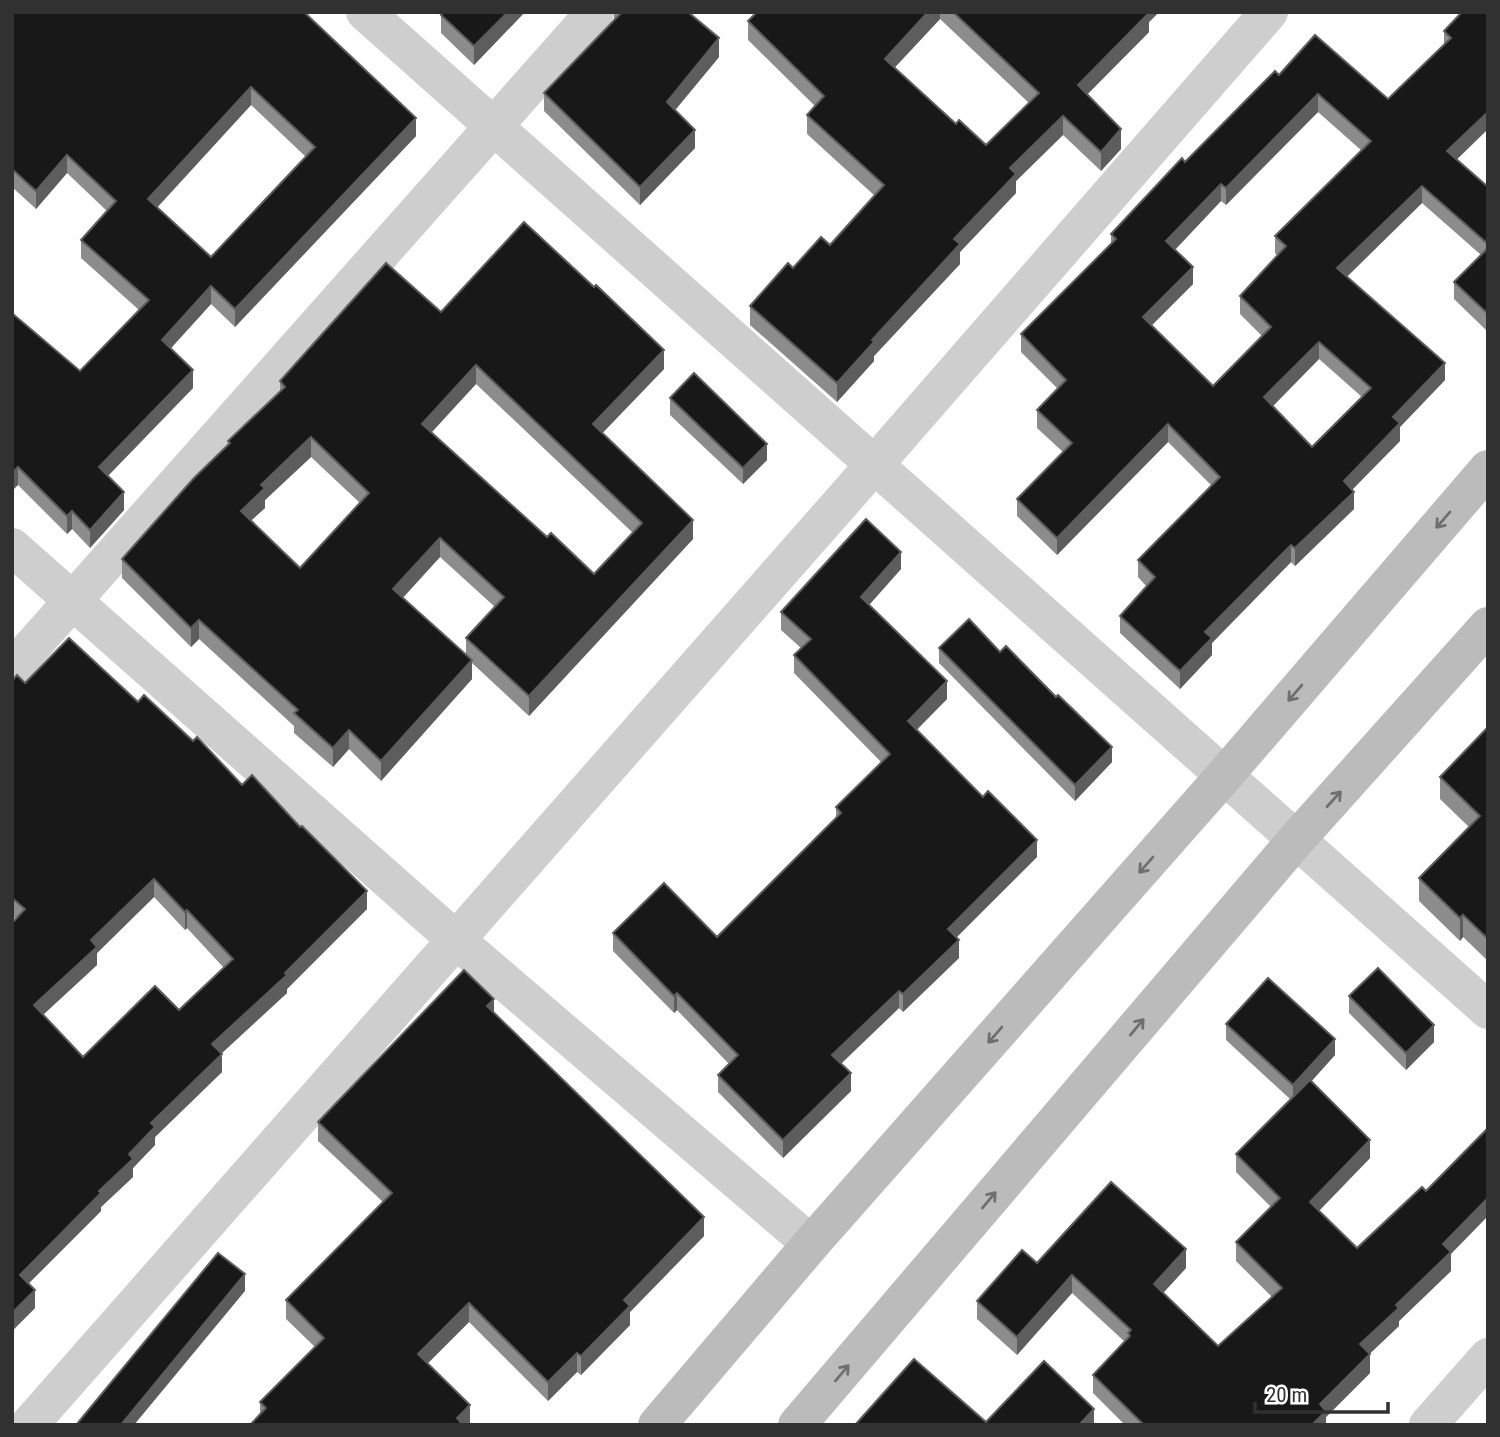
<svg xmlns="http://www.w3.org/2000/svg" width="1500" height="1437" font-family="'Roboto Condensed',sans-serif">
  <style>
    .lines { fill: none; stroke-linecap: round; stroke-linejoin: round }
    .street { stroke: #cecece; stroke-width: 38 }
    .secondary { stroke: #bbb; stroke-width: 38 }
    .wall { fill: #8c8c8c; fill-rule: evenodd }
    .shaded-wall { fill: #5d5d5d }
    .building { fill: #181818; stroke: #5d5d5d; stroke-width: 2; fill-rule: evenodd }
    .oneway { stroke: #6f6f6f }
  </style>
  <rect width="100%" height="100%" fill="#fff"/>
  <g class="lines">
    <g class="street">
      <path d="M 365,12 L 1488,1010"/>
      <path d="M 12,547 L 456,940 L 811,1244"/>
      <path d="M 12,669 L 595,12"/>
      <path d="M 29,1425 L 874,465 L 1269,12"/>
      <path d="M 1428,1425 L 1488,1357"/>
    </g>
    <g class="secondary">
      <path d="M 657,1425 L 811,1244 L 1224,776 L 1488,469"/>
      <path d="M 797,1425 L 1296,840 L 1488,626"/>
    </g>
  </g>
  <g class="wall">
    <path d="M 12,12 L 416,136 L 235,327 L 211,304 L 171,348 L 193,388 L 108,476 L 124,510 L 90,548 L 72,529 L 67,534 L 18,485 L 12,315 L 80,371 L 139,310 L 81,258 L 81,240 L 107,211 L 67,173 L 36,209 L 12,187 ZM 251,105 L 306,157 L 211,257 L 157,208 Z"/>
    <path d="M 525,12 L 474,65 L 441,33 L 441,15 Z"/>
    <path d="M 614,12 L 688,12 L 719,57 L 675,110 L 695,148 L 640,205 L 544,111 L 544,93 L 614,21 Z"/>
    <path d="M 757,12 L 1159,12 L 1149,22 L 1149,32 L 1087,94 L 1121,149 L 1101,171 L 1063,135 L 1016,181 L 1016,193 L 960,252 L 960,264 L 874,356 L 874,361 L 837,402 L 750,325 L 750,306 L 793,268 L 830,245 L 875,196 L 807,134 L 807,115 L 815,106 L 748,40 L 748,21 ZM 940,19 L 1029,103 L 986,145 L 956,124 L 894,68 Z"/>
    <path d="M 1488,12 L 1488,129 L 1457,159 L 1488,187 L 1488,332 L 1454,299 L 1454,282 L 1481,255 L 1422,203 L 1347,277 L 1445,380 L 1400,427 L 1400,441 L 1352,490 L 1354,509 L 1295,566 L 1291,562 L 1212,643 L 1212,655 L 1180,689 L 1120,633 L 1120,616 L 1146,586 L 1138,577 L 1138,560 L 1212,486 L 1168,442 L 1057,555 L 1017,516 L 1017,499 L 1063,452 L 1037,428 L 1037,410 L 1058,389 L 1021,352 L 1021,334 L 1111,244 L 1111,234 L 1185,162 L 1279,75 L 1388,99 L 1444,45 L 1444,31 ZM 1318,112 L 1362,151 L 1275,236 L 1275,253 L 1277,255 L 1240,296 L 1240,314 L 1262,336 L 1213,386 L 1152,325 L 1193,284 L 1175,250 L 1221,201 L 1226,205 ZM 1319,359 L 1362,397 L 1312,447 L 1273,406 Z"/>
    <path d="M 441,312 L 664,369 L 602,433 L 693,539 L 529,716 L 472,663 L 472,679 L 381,781 L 349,749 L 333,767 L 294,733 L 294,726 L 199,639 L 191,647 L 122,578 L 122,559 L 228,446 L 228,441 L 280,392 L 280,381 ZM 476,384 L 633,533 L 594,574 L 547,537 L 431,432 ZM 311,457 L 360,503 L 300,568 L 251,520 L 265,508 L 265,500 ZM 440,557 L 495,607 L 466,638 L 466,655 L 403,598 Z"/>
    <path d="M 670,398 L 767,460 L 743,484 L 670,415 Z"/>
    <path d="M 901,569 L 869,605 L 947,699 L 917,730 L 1037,857 L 956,937 L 959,958 L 903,1012 L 899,1008 L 841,1064 L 851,1091 L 783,1158 L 718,1092 L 718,1075 L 729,1064 L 677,1010 L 674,1013 L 613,951 L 613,933 L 717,937 L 836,818 L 836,807 L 881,762 L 794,673 L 794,655 L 801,648 L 781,630 L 781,612 Z"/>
    <path d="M 939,648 L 1000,652 L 1056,697 L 1112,762 L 1075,801 L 939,663 Z"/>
    <path d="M 12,681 L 138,702 L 193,741 L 242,785 L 367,909 L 287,989 L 287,993 L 221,1054 L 222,1072 L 155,1137 L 155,1145 L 133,1168 L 133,1177 L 101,1207 L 101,1211 L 29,1283 L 35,1308 L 12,1331 L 12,923 L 16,919 L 12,916 ZM 154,897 L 185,930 L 187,928 L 224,968 L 179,1010 L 83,1057 L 43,1015 L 97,965 L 97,953 Z"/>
    <path d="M 1488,727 L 1488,961 L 1463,937 L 1460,941 L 1419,901 L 1419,878 L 1469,827 L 1440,799 L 1440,777 Z"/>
    <path d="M 1349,996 L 1434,1042 L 1406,1070 L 1349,1013 Z"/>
    <path d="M 494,1013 L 704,1236 L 630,1312 L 630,1325 L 581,1375 L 577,1372 L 548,1401 L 469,1322 L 428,1363 L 470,1424 L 260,1415 L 260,1402 L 315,1347 L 286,1319 L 286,1300 L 383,1202 L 318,1141 L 318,1122 Z"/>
    <path d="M 1226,1024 L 1335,1055 L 1311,1081 L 1370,1158 L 1319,1211 L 1357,1248 L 1451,1254 L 1451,1271 L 1399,1321 L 1399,1326 L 1369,1354 L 1370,1373 L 1326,1417 L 1326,1425 L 1125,1425 L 1093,1393 L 1093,1375 L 1125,1342 L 1072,1293 L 1017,1355 L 977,1319 L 977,1301 L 1037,1263 L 1186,1268 L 1163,1293 L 1218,1346 L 1272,1297 L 1236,1261 L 1236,1242 L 1271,1207 L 1236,1172 L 1236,1154 L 1291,1100 L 1226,1040 Z"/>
  </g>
  <g class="shaded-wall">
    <path d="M 508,12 L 525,12 L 474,65 L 474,46 Z"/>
    <path d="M 928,12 L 940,12 L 940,19 L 885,78 L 885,59 Z"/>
    <path d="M 1143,12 L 1159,12 L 1149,22 L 1149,32 L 1078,104 L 1078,85 Z"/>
    <path d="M 719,38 L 719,57 L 667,120 L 667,102 Z"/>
    <path d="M 251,87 L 251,105 L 148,217 L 148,199 Z"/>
    <path d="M 1318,94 L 1318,112 L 1226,205 L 1226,188 Z"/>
    <path d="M 1488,112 L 1488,129 L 1447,169 L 1447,151 Z"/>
    <path d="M 1063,116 L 1063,135 L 1016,181 L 1016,193 L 960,252 L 960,264 L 874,356 L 874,361 L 837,402 L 837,383 L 954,239 L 1010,168 Z"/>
    <path d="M 416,118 L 416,136 L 235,327 L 235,309 Z"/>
    <path d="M 1121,129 L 1121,149 L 1101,171 L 1101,152 Z"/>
    <path d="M 695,130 L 695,148 L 640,205 L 640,187 Z"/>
    <path d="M 67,155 L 67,173 L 36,209 L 36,191 Z"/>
    <path d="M 1221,184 L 1221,201 L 1166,259 L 1166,241 Z"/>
    <path d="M 1422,186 L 1422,203 L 1337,286 L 1337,268 Z"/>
    <path d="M 1193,267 L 1193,284 L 1143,334 L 1143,317 Z"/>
    <path d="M 211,286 L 211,304 L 162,358 L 162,340 Z"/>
    <path d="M 1319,342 L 1319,359 L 1264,415 L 1264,397 Z"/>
    <path d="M 664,350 L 664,369 L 593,443 L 593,424 Z"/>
    <path d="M 1445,363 L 1445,380 L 1400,427 L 1400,441 L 1344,498 L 1344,481 L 1393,417 Z"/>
    <path d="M 476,365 L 476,384 L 422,443 L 422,424 Z"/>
    <path d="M 193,370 L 193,388 L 99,485 L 99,467 Z"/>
    <path d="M 1168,424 L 1168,442 L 1057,555 L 1057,538 Z"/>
    <path d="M 311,437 L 311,457 L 265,500 L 265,508 L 241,530 L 241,511 L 261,485 Z"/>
    <path d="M 767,444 L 767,460 L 743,484 L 743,468 Z"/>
    <path d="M 18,467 L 18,485 L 12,491 L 12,473 Z"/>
    <path d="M 124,492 L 124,510 L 90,548 L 90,530 Z"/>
    <path d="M 1354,492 L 1354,509 L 1295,566 L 1295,548 Z"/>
    <path d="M 72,511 L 72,529 L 67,534 L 67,516 Z"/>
    <path d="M 693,520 L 693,539 L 529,716 L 529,696 Z"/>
    <path d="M 440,538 L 440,557 L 393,608 L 393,589 Z"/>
    <path d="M 1291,545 L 1291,562 L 1212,643 L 1212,655 L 1180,689 L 1180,671 L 1205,632 Z"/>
    <path d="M 901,552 L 901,569 L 861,614 L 861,597 Z"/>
    <path d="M 199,620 L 199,639 L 191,647 L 191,628 Z"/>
    <path d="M 472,660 L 472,679 L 381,781 L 381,761 Z"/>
    <path d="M 947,681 L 947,699 L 908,738 L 908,721 Z"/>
    <path d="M 349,730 L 349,749 L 333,767 L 333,748 Z"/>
    <path d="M 1112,747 L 1112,762 L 1075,801 L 1075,785 Z"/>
    <path d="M 1037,840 L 1037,857 L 948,946 L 948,929 Z"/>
    <path d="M 154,879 L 154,897 L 97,953 L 97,965 L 34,1023 L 34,1005 L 91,940 Z"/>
    <path d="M 367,891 L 367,909 L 287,989 L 287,993 L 212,1062 L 212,1044 Z"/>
    <path d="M 187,910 L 187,928 L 185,930 L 185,912 Z"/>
    <path d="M 1463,915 L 1463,937 L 1460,941 L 1460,918 Z"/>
    <path d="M 959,940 L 959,958 L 903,1012 L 903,994 Z"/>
    <path d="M 899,991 L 899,1008 L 832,1072 L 832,1055 Z"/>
    <path d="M 677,993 L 677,1010 L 674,1013 L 674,996 Z"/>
    <path d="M 494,999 L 494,1018 L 487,1006 Z"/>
    <path d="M 1434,1025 L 1434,1042 L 1406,1070 L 1406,1053 Z"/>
    <path d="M 1335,1039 L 1335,1055 L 1293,1102 L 1293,1085 Z"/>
    <path d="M 222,1054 L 222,1072 L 155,1137 L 155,1145 L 133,1168 L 133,1177 L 101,1207 L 101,1211 L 20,1292 L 20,1275 L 99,1191 L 151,1123 Z"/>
    <path d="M 851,1073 L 851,1091 L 783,1158 L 783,1140 Z"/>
    <path d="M 1370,1140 L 1370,1158 L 1310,1220 L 1310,1202 Z"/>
    <path d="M 1488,1198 L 1488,1216 L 1451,1254 L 1451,1271 L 1399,1321 L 1399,1326 L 1360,1363 L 1360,1344 L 1396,1305 L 1443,1244 Z"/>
    <path d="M 704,1217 L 704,1236 L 630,1312 L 630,1325 L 581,1375 L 581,1356 L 624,1300 Z"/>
    <path d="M 1186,1249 L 1186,1268 L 1154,1303 L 1154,1284 Z"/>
    <path d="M 245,1274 L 245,1291 L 134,1425 L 121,1425 Z"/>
    <path d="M 1072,1275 L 1072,1293 L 1017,1355 L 1017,1337 Z"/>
    <path d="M 35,1290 L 35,1308 L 12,1331 L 12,1313 Z"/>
    <path d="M 469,1303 L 469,1322 L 418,1373 L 418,1354 Z"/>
    <path d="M 577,1353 L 577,1372 L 548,1401 L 548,1382 Z"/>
    <path d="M 1370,1354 L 1370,1373 L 1326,1417 L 1326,1425 L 1312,1425 L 1320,1404 Z"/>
    <path d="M 470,1405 L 470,1424 L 469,1425 L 457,1425 L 457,1418 Z"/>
    <path d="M 1094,1409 L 1094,1425 L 1079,1425 Z"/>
  </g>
  <g class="building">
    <path d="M 12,12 L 304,12 L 416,118 L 235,309 L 211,286 L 162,340 L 193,370 L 99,467 L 124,492 L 90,530 L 72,511 L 67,516 L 18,467 L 12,473 L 12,315 L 13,314 L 80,371 L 149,300 L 81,240 L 116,201 L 67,155 L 36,191 L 12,169 ZM 251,87 L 315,147 L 211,257 L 148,199 Z"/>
    <path d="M 444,12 L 508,12 L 474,46 L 441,15 Z"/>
    <path d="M 622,12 L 688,12 L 719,38 L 667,102 L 695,130 L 640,187 L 544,93 Z"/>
    <path d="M 757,12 L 928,12 L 885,59 L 956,124 L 959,120 L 986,145 L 1039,93 L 953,12 L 1149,13 L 1078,85 L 1121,129 L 1101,152 L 1063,116 L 1010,168 L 1016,174 L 954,239 L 960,244 L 872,340 L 874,342 L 837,383 L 750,306 L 788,263 L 793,268 L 821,237 L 830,245 L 884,185 L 807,115 L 824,96 L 748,21 Z"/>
    <path d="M 1462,12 L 1488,12 L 1488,112 L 1447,151 L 1488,187 L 1488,244 L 1422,186 L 1337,268 L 1445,363 L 1393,417 L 1400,423 L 1344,481 L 1354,492 L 1295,548 L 1291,545 L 1205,632 L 1212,638 L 1180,671 L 1120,616 L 1155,577 L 1138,560 L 1220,477 L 1168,424 L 1057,538 L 1017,499 L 1072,443 L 1037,410 L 1066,380 L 1021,334 L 1116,239 L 1111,234 L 1182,158 L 1185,162 L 1275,71 L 1279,75 L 1315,35 L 1388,99 L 1451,38 L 1444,31 ZM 1318,94 L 1371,141 L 1275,236 L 1286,246 L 1240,296 L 1271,327 L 1213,386 L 1143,317 L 1193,267 L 1166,241 L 1221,184 L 1226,188 ZM 1319,342 L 1371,388 L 1312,447 L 1264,397 Z"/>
    <path d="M 524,222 L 594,287 L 596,285 L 664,350 L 593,424 L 693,520 L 529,696 L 466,638 L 504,597 L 440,538 L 393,589 L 472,660 L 381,761 L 349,730 L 333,748 L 294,713 L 298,710 L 199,620 L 191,628 L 122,559 L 194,478 L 230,443 L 228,441 L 285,387 L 280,381 L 386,263 L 441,312 ZM 476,365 L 642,523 L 594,574 L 551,533 L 547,537 L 422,424 ZM 311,437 L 369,493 L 300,568 L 241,511 L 265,488 L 261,485 Z"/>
    <path d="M 1488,248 L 1488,314 L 1454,282 Z"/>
    <path d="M 694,373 L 767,444 L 743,468 L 670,398 Z"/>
    <path d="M 866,519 L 901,552 L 861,597 L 947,681 L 908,721 L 983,797 L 988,791 L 1037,840 L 948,929 L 959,940 L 903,994 L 899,991 L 832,1055 L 851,1073 L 783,1140 L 718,1075 L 738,1055 L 677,993 L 674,996 L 613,933 L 664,883 L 717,937 L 841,813 L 836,807 L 890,754 L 794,655 L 811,639 L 781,612 Z"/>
    <path d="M 969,619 L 1000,652 L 1006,646 L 1056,697 L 1058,695 L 1112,747 L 1075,785 L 939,648 Z"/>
    <path d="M 69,638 L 138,702 L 144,695 L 193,741 L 197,737 L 242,785 L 252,775 L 300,827 L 302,826 L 367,891 L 285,973 L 287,975 L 212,1044 L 222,1054 L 151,1123 L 155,1127 L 129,1154 L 133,1159 L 99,1191 L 101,1193 L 20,1275 L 35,1290 L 12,1313 L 12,923 L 25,909 L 12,898 L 12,681 L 17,675 L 25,683 ZM 154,879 L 185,912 L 187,910 L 233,959 L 179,1010 L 155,986 L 83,1057 L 34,1005 L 97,947 L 91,940 Z"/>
    <path d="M 1488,727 L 1488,939 L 1463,915 L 1460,918 L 1419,878 L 1480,816 L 1440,777 Z"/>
    <path d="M 1378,968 L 1434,1025 L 1406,1053 L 1349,996 Z"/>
    <path d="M 464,970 L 494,999 L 487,1006 L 704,1217 L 624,1300 L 630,1306 L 581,1356 L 577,1353 L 548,1382 L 469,1303 L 418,1354 L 470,1405 L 457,1418 L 463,1425 L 250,1425 L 266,1408 L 260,1402 L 324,1338 L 286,1300 L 392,1193 L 318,1122 Z"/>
    <path d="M 1268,978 L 1335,1039 L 1293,1085 L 1226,1024 Z"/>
    <path d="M 1310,1080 L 1370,1140 L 1310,1202 L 1357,1248 L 1422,1187 L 1426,1191 L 1488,1128 L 1488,1198 L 1443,1244 L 1451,1252 L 1396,1305 L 1399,1308 L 1360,1344 L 1370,1354 L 1320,1404 L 1326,1411 L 1312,1425 L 1144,1425 L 1093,1375 L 1130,1336 L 1128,1333 L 1131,1330 L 1072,1275 L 1017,1337 L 977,1301 L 1022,1250 L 1037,1263 L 1111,1182 L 1186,1249 L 1154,1284 L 1218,1346 L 1282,1288 L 1236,1242 L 1280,1198 L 1236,1154 Z"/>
    <path d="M 218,1253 L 245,1274 L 121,1425 L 76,1425 Z"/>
    <path d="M 914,1359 L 986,1422 L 1044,1361 L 1094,1409 L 1079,1425 L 855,1425 Z"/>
  </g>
  <defs><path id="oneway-shaft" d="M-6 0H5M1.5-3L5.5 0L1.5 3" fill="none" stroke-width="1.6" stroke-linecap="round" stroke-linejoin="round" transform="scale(1.75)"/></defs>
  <g class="oneway">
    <use href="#oneway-shaft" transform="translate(1443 520) rotate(131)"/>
    <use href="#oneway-shaft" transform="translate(1295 693) rotate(131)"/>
    <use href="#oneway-shaft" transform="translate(1334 799) rotate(-48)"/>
    <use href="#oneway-shaft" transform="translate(1146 865) rotate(131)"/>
    <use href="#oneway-shaft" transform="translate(1137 1027) rotate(-50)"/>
    <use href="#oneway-shaft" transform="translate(995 1035) rotate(131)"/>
    <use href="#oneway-shaft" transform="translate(989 1200) rotate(-50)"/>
    <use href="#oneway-shaft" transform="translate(842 1373) rotate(-50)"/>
  </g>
  <rect width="1500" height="1437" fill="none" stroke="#313131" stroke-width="28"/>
  <path d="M1255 1402v10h133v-10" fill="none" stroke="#313131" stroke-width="3.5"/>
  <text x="1266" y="1402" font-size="21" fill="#313131" stroke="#ffffff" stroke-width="5" paint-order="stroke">20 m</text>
</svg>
